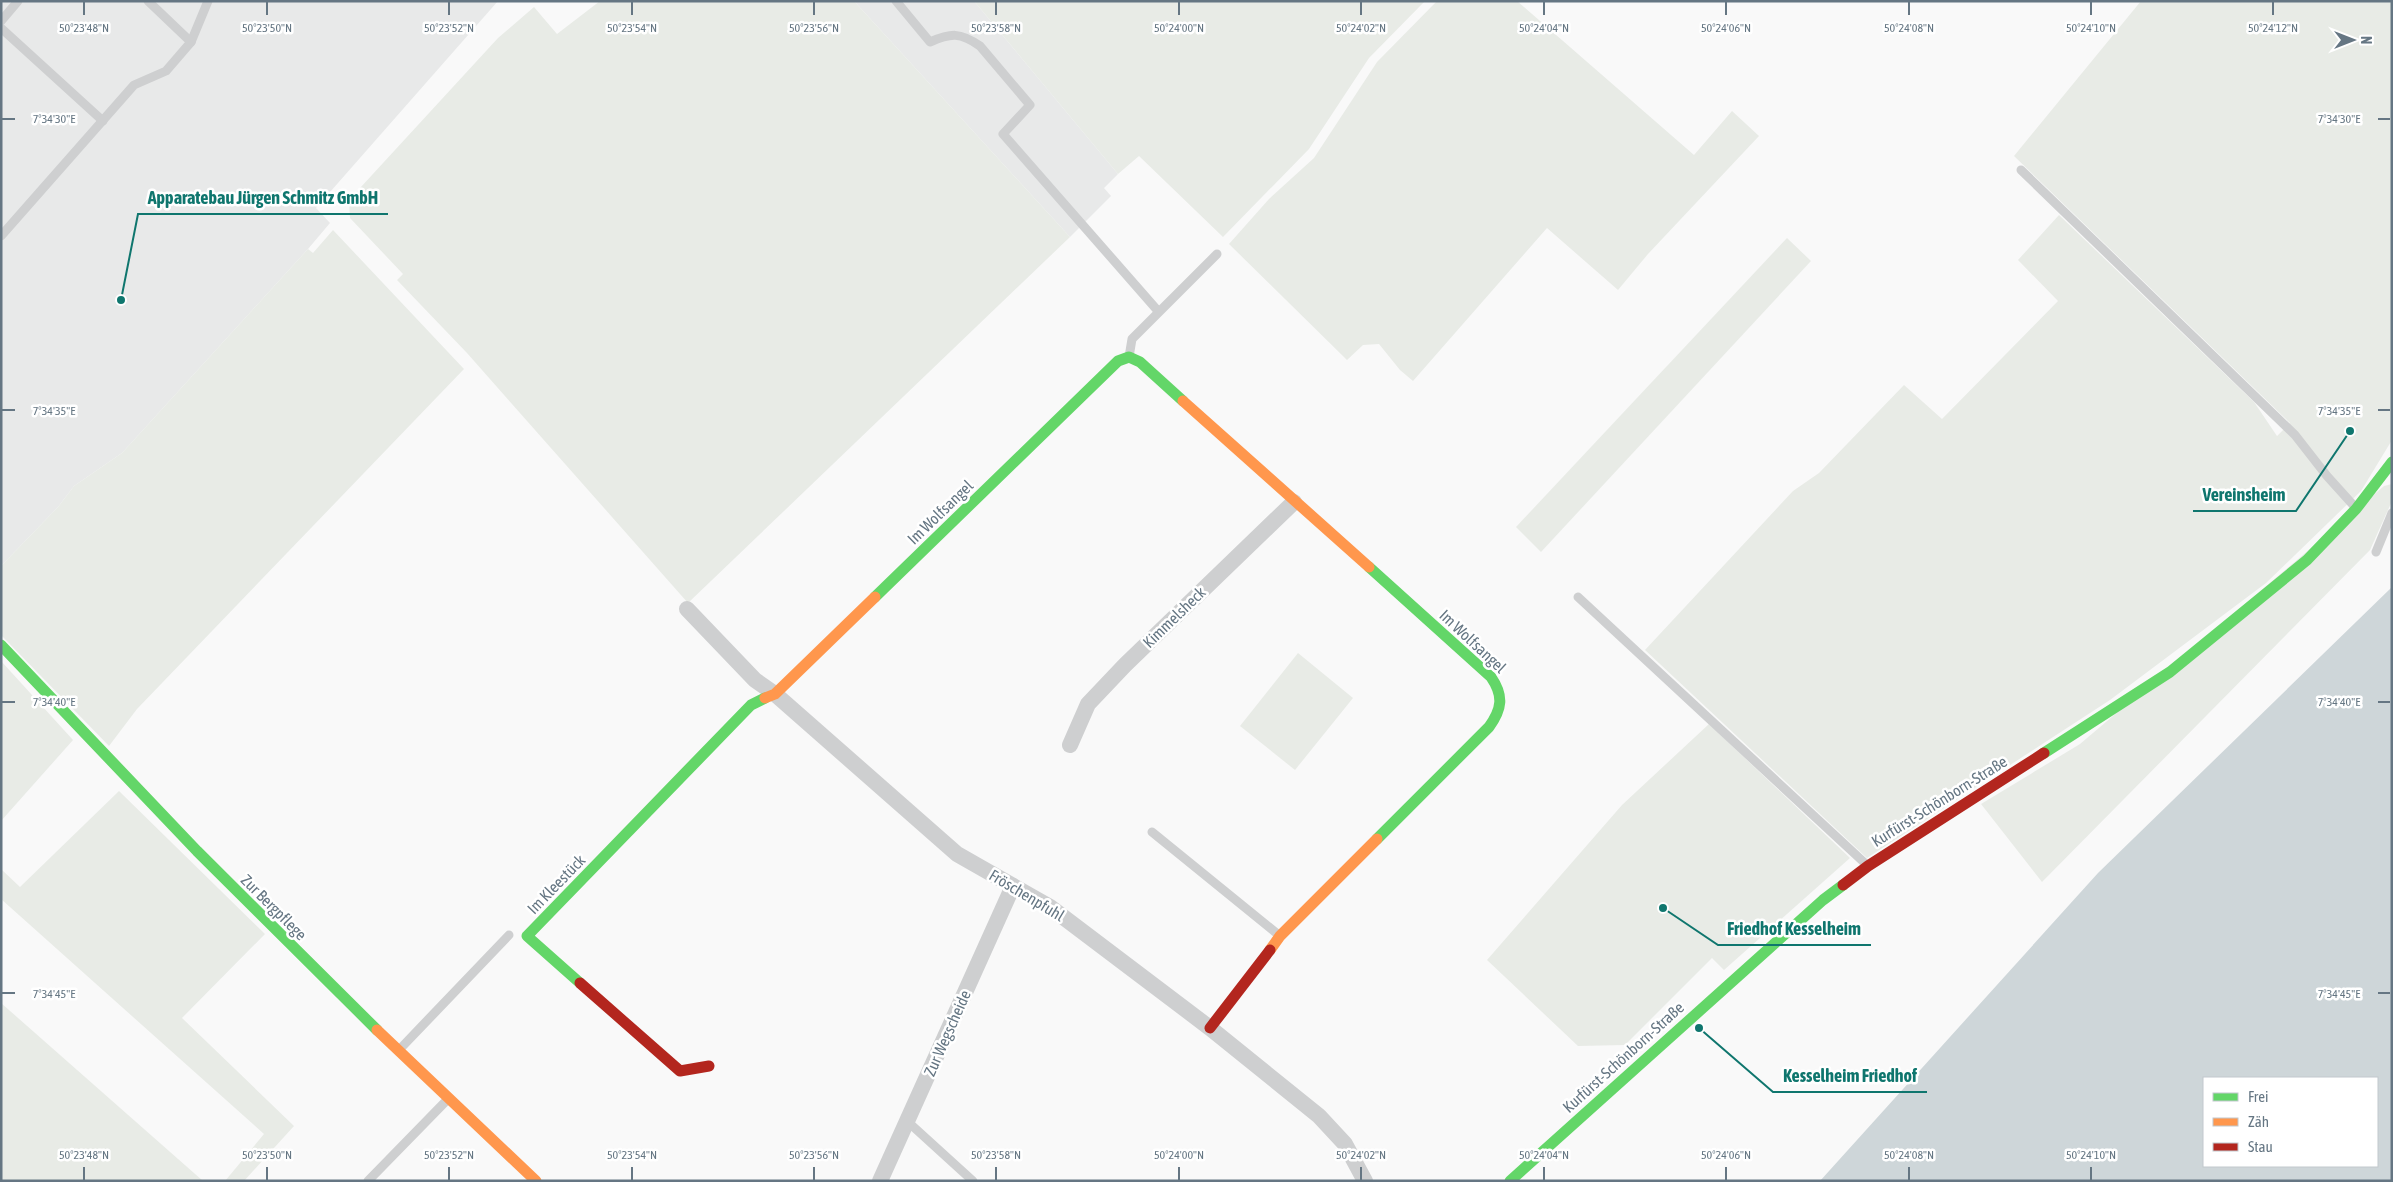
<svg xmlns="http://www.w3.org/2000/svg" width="2393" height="1182" font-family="'Asap Condensed',sans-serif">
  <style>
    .built { fill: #e8e9e9 }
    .green { fill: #e8ebe6 }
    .water { fill: #ced6d9; fill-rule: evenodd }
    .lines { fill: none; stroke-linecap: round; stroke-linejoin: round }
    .lane { stroke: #cecfd0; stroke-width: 9 }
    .street { stroke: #cecfd0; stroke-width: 16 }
    .fast { stroke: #63d668; stroke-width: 11 }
    .slow { stroke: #ff974d; stroke-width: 11 }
    .jam { stroke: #b3261e; stroke-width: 11 }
    .ticks { fill: none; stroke: #657683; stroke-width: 2 }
    .labels { text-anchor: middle; stroke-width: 5; stroke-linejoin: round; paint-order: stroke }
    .street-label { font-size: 16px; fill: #657683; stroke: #fff }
    .ticks-label { font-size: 12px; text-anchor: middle; fill: #657683; stroke: #fff; stroke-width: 5; stroke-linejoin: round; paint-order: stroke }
    .leader { fill: none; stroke: #0f766e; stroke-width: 2 }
    .callout-dot { fill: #0f766e; stroke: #fff; stroke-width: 2 }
    .callout-label { font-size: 18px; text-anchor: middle; font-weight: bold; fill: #0f766e; stroke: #fff; stroke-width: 5; stroke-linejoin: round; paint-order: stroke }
  </style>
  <rect width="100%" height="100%" fill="#f9f9f9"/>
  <g class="built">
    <path d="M 1,1 L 498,1 L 316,208 L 330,223 L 308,249 L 122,453 L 74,486 L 58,507 L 1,566 Z"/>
    <path d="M 854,1 L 974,1 L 1118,174 L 1104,188 L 1111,196 L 1070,237 Z"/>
  </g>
  <g class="green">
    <path d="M 600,1 L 854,1 L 1070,237 L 688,603 L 467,353 L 397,280 L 403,274 L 350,218 L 349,200 L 498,38 L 534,7 L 557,34 Z"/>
    <path d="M 974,1 L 1425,1 L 1369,58 L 1309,149 L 1223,237 L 1139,156 L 1118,174 Z"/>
    <path d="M 1437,1 L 1517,1 L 1694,155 L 1732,111 L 1759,136 L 1648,254 L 1618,290 L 1547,228 L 1413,381 L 1400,370 L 1379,344 L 1363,345 L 1347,360 L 1229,244 L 1269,199 L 1314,158 L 1377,62 Z"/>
    <path d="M 2141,1 L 2392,1 L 2392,440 L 2361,491 L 2266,583 L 2110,700 L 1867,858 L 1645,650 L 1793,491 L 1819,473 L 1904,385 L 1942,419 L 2058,301 L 2018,260 L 2059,215 L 2254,402 L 2277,436 L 2290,423 L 2014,156 Z"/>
    <path d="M 333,230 L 464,369 L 137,709 L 109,746 L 1,635 L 1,566 L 58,507 L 74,486 L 122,453 L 308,249 L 313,253 Z"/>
    <path d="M 1787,238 L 1811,261 L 1541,552 L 1516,527 Z"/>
    <path d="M 2392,484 L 2392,501 L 2370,550 L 2042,882 L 1981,804 L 2080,744 L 2384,486 Z"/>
    <path d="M 1298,653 L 1353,698 L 1295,770 L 1240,726 Z"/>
    <path d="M 1,661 L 73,740 L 1,821 Z"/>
    <path d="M 1709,724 L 1850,858 L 1724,970 L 1712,958 L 1625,1045 L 1578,1046 L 1487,960 L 1622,805 Z"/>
    <path d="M 119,791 L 265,934 L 182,1018 L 294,1126 L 244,1181 L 225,1181 L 264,1134 L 1,899 L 1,869 L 20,887 Z"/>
    <path d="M 1,1003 L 203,1181 L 1,1181 Z"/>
  </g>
  <path class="water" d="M 2392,587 L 2392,1181 L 1820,1181 L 2098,873 ZM 2204,1078 L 2377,1078 L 2377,1166 L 2204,1166 Z"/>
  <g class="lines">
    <g class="lane">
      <path d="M 896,1 L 930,42 C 951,33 960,32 980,46 L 1030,105 L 1003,134 L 1158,311"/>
      <path d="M 1,21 L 18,1"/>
      <path d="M 1,28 L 103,121"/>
      <path d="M 191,42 L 208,1"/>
      <path d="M 2021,170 L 2295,435 L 2327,476 L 2355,507"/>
      <path d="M 1,236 L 134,85 L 166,71 L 191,42 L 148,1"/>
      <path d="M 1129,357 L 1132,339 L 1217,254"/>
      <path d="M 2376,552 L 2392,513"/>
      <path d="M 1578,597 L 1868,866"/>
      <path d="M 1152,832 L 1280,936"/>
      <path d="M 399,1050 L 509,935"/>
      <path d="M 907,1121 L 973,1181"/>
      <path d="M 368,1181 L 447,1100"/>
    </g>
    <g class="street">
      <path d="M 687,609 L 755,680 L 775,694 L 957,854 L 1050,907 L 1210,1028 L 1319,1116 L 1345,1144 L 1365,1181"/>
      <path d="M 1070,745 L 1088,704 L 1125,665 L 1294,502"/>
      <path d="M 880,1181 L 1013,886"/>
    </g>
    <g class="fast">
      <path d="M 1369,567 L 1491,677 C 1504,696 1502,709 1489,727 L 1377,839"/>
      <path d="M 875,597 L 1118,361 L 1129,357 L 1140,362 L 1183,401"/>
      <path d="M 1,645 L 197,851 L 377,1030"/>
      <path d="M 2044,753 L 2170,672 L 2307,560 L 2356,509 L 2392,462"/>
      <path d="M 580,983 L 527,936 L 751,705 L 765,698"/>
      <path d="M 1510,1181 L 1823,900 L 1843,885"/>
    </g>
    <g class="slow">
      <path d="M 1183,401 L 1369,567"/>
      <path d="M 765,698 L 775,694 L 875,597"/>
      <path d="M 1270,950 L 1280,936 L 1377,839"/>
      <path d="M 377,1030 L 536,1181"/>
    </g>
    <g class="jam">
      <path d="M 1843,885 L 1868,866 L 2044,753"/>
      <path d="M 580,983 L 680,1071 L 709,1066"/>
      <path d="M 1210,1028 L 1270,950"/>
    </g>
  </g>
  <path class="ticks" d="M 84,2 L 84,15M 267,2 L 267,15M 449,2 L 449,15M 632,2 L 632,15M 814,2 L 814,15M 996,2 L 996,15M 1179,2 L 1179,15M 1361,2 L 1361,15M 1544,2 L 1544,15M 1726,2 L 1726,15M 1909,2 L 1909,15M 2091,2 L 2091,15M 2273,2 L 2273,15M 2,119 L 15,119M 2378,119 L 2390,119M 2,410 L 15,410M 2378,410 L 2390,410M 2,702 L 15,702M 2378,702 L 2390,702M 2,993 L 15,993M 2378,993 L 2390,993M 84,1167 L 84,1180M 267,1167 L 267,1180M 449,1167 L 449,1180M 632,1167 L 632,1180M 814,1167 L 814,1180M 996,1167 L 996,1180M 1179,1167 L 1179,1180M 1361,1167 L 1361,1180M 1544,1167 L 1544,1180M 1726,1167 L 1726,1180M 1909,1167 L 1909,1180M 2091,1167 L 2091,1180"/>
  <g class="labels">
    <g class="street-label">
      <text transform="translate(940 512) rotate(-44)" y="6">Im Wolfsangel</text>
      <text transform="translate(1174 617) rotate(-44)" y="6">Kimmelsheck</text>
      <text transform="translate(1473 641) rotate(43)" y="6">Im Wolfsangel</text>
      <text transform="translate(1939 801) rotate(-32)" y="6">Kurfürst-Schönborn-Straße</text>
      <text transform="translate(556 884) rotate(-46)" y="6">Im Kleestück</text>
      <text transform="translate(1027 895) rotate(31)" y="6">Fröschenpfuhl</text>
      <text transform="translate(274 907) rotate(45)" y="6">Zur Bergpflege</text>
      <text transform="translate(947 1033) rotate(-66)" y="6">Zur Wegscheide</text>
      <text transform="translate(1623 1057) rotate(-42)" y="6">Kurfürst-Schönborn-Straße</text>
    </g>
  </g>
  <g class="ticks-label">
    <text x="84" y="32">50°23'48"N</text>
    <text x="267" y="32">50°23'50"N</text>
    <text x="449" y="32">50°23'52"N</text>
    <text x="632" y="32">50°23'54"N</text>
    <text x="814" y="32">50°23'56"N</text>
    <text x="996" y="32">50°23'58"N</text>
    <text x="1179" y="32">50°24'00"N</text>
    <text x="1361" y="32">50°24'02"N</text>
    <text x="1544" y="32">50°24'04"N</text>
    <text x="1726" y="32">50°24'06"N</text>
    <text x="1909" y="32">50°24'08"N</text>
    <text x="2091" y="32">50°24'10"N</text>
    <text x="2273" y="32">50°24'12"N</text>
    <text x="2339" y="123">7°34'30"E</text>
    <text x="54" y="123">7°34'30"E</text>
    <text x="2339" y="415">7°34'35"E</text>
    <text x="54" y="415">7°34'35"E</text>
    <text x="2339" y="706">7°34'40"E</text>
    <text x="54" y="706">7°34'40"E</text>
    <text x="2339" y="998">7°34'45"E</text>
    <text x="54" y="998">7°34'45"E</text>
    <text x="84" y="1159">50°23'48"N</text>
    <text x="267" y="1159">50°23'50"N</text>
    <text x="449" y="1159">50°23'52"N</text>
    <text x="632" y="1159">50°23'54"N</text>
    <text x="814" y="1159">50°23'56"N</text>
    <text x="996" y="1159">50°23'58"N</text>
    <text x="1179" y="1159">50°24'00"N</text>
    <text x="1361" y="1159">50°24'02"N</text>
    <text x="1544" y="1159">50°24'04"N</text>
    <text x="1726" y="1159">50°24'06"N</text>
    <text x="1909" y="1159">50°24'08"N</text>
    <text x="2091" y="1159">50°24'10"N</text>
  </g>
  <path class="leader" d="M121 300L138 214H388M2350 431L2296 511H2193M1663 908L1718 945H1871M1699 1028L1773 1092H1927"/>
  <g class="callout-dot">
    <circle cx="121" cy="300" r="5"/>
    <circle cx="2350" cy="431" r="5"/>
    <circle cx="1663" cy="908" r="5"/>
    <circle cx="1699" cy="1028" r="5"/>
  </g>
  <g class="callout-label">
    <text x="263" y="204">Apparatebau Jürgen Schmitz GmbH</text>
    <text x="2244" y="501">Vereinsheim</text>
    <text x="1794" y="935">Friedhof Kesselheim</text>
    <text x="1850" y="1082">Kesselheim Friedhof</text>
  </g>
  <rect width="2393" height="1182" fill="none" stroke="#657683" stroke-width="5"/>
  <rect x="2203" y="1077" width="175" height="90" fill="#ffffff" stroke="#c1c8cd"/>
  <rect x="2213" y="1093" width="25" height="8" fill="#63d668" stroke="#c1c8cd"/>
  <text x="2248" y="1102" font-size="15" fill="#657683">Frei</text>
  <rect x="2213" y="1118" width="25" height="8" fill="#ff974d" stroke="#c1c8cd"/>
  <text x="2248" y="1127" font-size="15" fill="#657683">Zäh</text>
  <rect x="2213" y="1143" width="25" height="8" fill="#b3261e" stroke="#c1c8cd"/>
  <text x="2248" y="1152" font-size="15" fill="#657683">Stau</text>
  <g transform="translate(2353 40) rotate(90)" stroke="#ffffff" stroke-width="4" paint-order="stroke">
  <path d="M0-4L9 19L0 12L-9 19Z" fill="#657683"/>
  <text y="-8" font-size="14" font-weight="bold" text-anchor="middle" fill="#657683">N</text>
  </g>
</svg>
